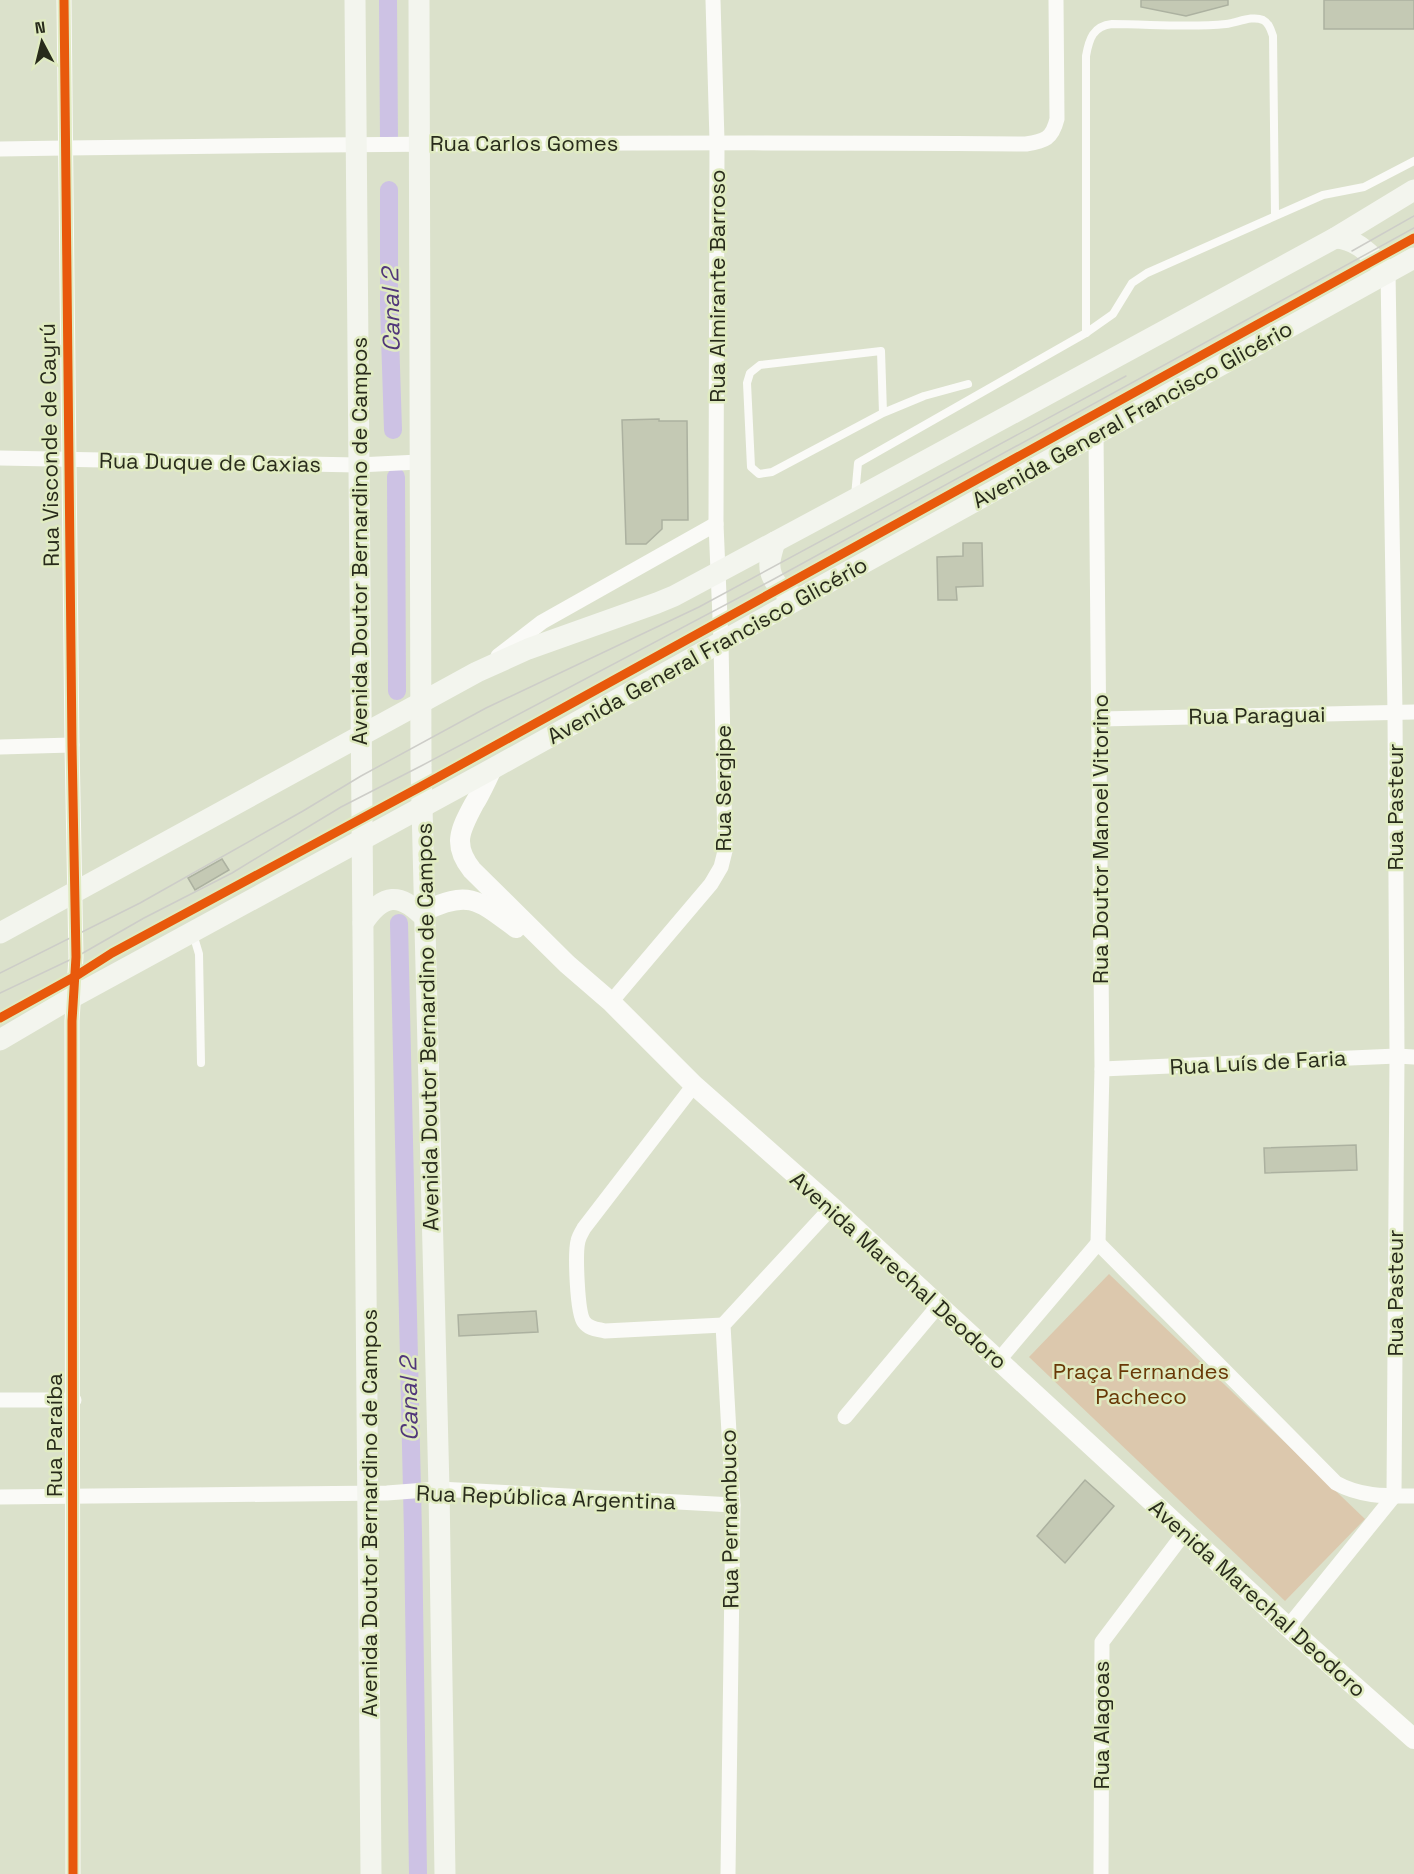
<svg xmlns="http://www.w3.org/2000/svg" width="1414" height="1874" font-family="'Space Grotesk',sans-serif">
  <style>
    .green { fill: #dcc8ad }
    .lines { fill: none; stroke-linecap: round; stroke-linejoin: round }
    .canal { stroke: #cdc2e4; stroke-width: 18 }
    .building { fill: #c4c9b4; stroke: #acb1a0; stroke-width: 1.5 }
    .service { stroke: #fafaf7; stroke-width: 8 }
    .minor { stroke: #fafaf7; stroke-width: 15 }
    .tertiary { stroke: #fafaf7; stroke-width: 20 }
    .secondary { stroke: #f3f5ee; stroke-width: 21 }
    .tram { stroke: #cdcdc8; stroke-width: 1.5 }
    .cycleway-casing { stroke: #e0ebc1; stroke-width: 13 }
    .cycleway { stroke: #e8590c; stroke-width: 9 }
    .labels { text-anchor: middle; stroke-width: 5; stroke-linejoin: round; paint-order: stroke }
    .street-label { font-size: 22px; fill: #282b1b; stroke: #e0ebc1 }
    .park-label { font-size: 22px; fill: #683806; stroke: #e0ebc1 }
    .water-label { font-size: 24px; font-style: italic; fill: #51377a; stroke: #e0ebc1 }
  </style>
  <rect width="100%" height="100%" fill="#dbe1cb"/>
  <path class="green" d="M 1109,1274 L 1365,1519 L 1285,1601 L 1029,1357 Z"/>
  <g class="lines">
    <g class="canal">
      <path d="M 388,0 L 389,141"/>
      <path d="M 389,190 L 389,305 L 393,430"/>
      <path d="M 396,477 L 397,691"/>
      <path d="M 399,923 L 413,1534 L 418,1874"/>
    </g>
  </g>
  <g class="building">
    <path d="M 1141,0 L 1228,0 L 1228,5 L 1186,16 L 1141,7 Z"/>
    <rect x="1324" y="0" width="90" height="29"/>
    <path d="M 659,419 L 659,421 L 687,421 L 688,520 L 662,520 L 662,529 L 646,544 L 626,544 L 622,420 Z"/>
    <path d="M 963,543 L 982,543 L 983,586 L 956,587 L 957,600 L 938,600 L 937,557 L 963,556 Z"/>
    <path d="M 222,859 L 229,870 L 195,890 L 188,878 Z"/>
    <path d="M 1356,1145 L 1357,1170 L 1265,1173 L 1264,1148 Z"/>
    <path d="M 536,1311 L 538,1332 L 459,1336 L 458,1315 Z"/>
    <path d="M 1085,1480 L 1114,1506 L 1065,1563 L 1037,1536 Z"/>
  </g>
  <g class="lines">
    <g class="service">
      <path d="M 1086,333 L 1086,56 C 1089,39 1093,26 1112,24 C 1150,24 1188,28 1226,24 C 1237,23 1252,15 1263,20 C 1269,23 1271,30 1273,36 L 1275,215"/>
      <path d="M 883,413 L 881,351 L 760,365 L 750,373 L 747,383 L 751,467 L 759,474 L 772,472 L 883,413 L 924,396 L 968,384"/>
      <path d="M 855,496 L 858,463 L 1086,333 L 1113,314 L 1132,283 L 1147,273 L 1323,195 L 1364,187 L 1414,161"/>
      <path d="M 193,934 L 199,954 L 201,1063"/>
    </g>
    <g class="minor">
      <path d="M 64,0 L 72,745 L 76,957 L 72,1021 L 73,1874"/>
      <path d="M 0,149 C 342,144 684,141 1026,144 C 1045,141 1052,139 1057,119 L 1056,0"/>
      <path d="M 1096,434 L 1102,1069 L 1098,1243"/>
      <path d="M 0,458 L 358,465 L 419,462"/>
      <path d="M 498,656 L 542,622 L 716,524"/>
      <path d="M 1100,719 L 1414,712"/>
      <path d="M 0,747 L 72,745"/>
      <path d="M 611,1002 L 711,884 L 721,867 L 725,851 L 721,642 L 716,524 L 717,141 L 713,0"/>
      <path d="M 1102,1069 L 1397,1056 L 1414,1057"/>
      <path d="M 694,1085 L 584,1228 C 582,1232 579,1236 578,1241 C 575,1253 577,1313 584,1322 C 589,1329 597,1329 605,1331 L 723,1325"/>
      <path d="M 998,1361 L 1098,1243 L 1336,1483 C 1361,1497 1387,1496 1414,1496"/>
      <path d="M 0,1400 L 74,1400"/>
      <path d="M 845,1417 L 938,1306"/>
      <path d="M 0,1497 L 387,1493 L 439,1489 L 733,1505"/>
      <path d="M 1288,1627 L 1394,1496 L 1397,1056 L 1395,713 L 1388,272"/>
      <path d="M 728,1874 L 733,1505 L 723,1325 L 832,1207"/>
      <path d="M 1101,1874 L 1102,1642 L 1185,1532"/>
    </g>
    <g class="tertiary">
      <path d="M 492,769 C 486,781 481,793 474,804 C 460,830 452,845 472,870 L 567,964 L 611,1002 L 694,1085 L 832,1207 L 1288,1627 L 1414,1739"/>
      <path d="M 425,911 C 469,889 480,901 516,928"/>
    </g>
    <g class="secondary">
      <path d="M 355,0 L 371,1874"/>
      <path d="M 419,0 L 421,766 L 439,1489 L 445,1874"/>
      <path d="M 1335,238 C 1359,239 1372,257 1388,272"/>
      <path d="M 775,542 C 773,548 771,555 770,561 C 768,580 783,595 801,598"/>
      <path d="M 363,923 C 383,893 400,892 425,918"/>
      <path d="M 0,933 L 477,672 L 528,649 L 657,603 L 674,596 L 855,499 L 1335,238 L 1414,190"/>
      <path d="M 0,1040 L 73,997 L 492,769 L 1414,258"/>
    </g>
    <g class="tram">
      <path d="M 1352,251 L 1414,216"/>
      <path d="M 0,973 L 140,903 L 303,811 L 361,776 L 486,708 L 699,607 L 1126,376"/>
      <path d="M 0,993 L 76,957 L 144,918 L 232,873 L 341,807 L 421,766 L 774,579 L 1414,228"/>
    </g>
    <g class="cycleway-casing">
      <g id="cycleway">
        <path d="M 64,0 L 72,745 L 76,957 L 72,1021 L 73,1874"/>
        <path d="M 0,1018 L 76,976 L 112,953 L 422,786 L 1414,238"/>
      </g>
    </g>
    <use href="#cycleway" class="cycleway"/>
  </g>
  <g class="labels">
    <g class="street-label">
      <text x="524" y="151">Rua Carlos Gomes</text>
      <text transform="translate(717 286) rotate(-90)" y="8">Rua Almirante Barroso</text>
      <text transform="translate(1132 414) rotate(-29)" y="8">Avenida General Francisco Glicério</text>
      <text transform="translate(49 445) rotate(-91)" y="8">Rua Visconde de Cayrú</text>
      <text transform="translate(210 462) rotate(1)" y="8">Rua Duque de Caxias</text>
      <text transform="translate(359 541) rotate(-90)" y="8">Avenida Doutor Bernardino de Campos</text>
      <text transform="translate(707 650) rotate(-29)" y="8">Avenida General Francisco Glicério</text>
      <text transform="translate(1257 715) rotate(-1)" y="8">Rua Paraguai</text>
      <text transform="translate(723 788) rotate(-90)" y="8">Rua Sergipe</text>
      <text transform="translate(1395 807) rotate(-90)" y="8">Rua Pasteur</text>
      <text transform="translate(1100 839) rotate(-90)" y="8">Rua Doutor Manoel Vitorino</text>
      <text transform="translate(427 1027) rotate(-91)" y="8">Avenida Doutor Bernardino de Campos</text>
      <text transform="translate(1258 1062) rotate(-3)" y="8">Rua Luís de Faria</text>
      <text transform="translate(899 1270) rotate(42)" y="8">Avenida Marechal Deodoro</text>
      <text transform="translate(1395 1293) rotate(-90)" y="8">Rua Pasteur</text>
      <text transform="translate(54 1435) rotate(-90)" y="8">Rua Paraíba</text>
      <text transform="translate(546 1497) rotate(2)" y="8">Rua República Argentina</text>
      <text transform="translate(369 1513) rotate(-90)" y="8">Avenida Doutor Bernardino de Campos</text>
      <text transform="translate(729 1519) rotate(-91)" y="8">Rua Pernambuco</text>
      <text transform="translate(1258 1598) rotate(42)" y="8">Avenida Marechal Deodoro</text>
      <text transform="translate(1101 1725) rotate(-90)" y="8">Rua Alagoas</text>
    </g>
    <g class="park-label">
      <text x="1141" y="1379">Praça Fernandes<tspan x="1141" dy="25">Pacheco</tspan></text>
    </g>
    <g class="water-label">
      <text transform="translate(391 310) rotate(-91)" y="8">Canal 2</text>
      <text transform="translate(409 1399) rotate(-91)" y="8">Canal 2</text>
    </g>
  </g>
  <g transform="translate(42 42) rotate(353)" stroke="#e0ebc1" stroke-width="4.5" paint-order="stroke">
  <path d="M0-4.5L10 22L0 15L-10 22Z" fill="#282b1b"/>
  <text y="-9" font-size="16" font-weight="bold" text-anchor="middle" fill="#282b1b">N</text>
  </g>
</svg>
